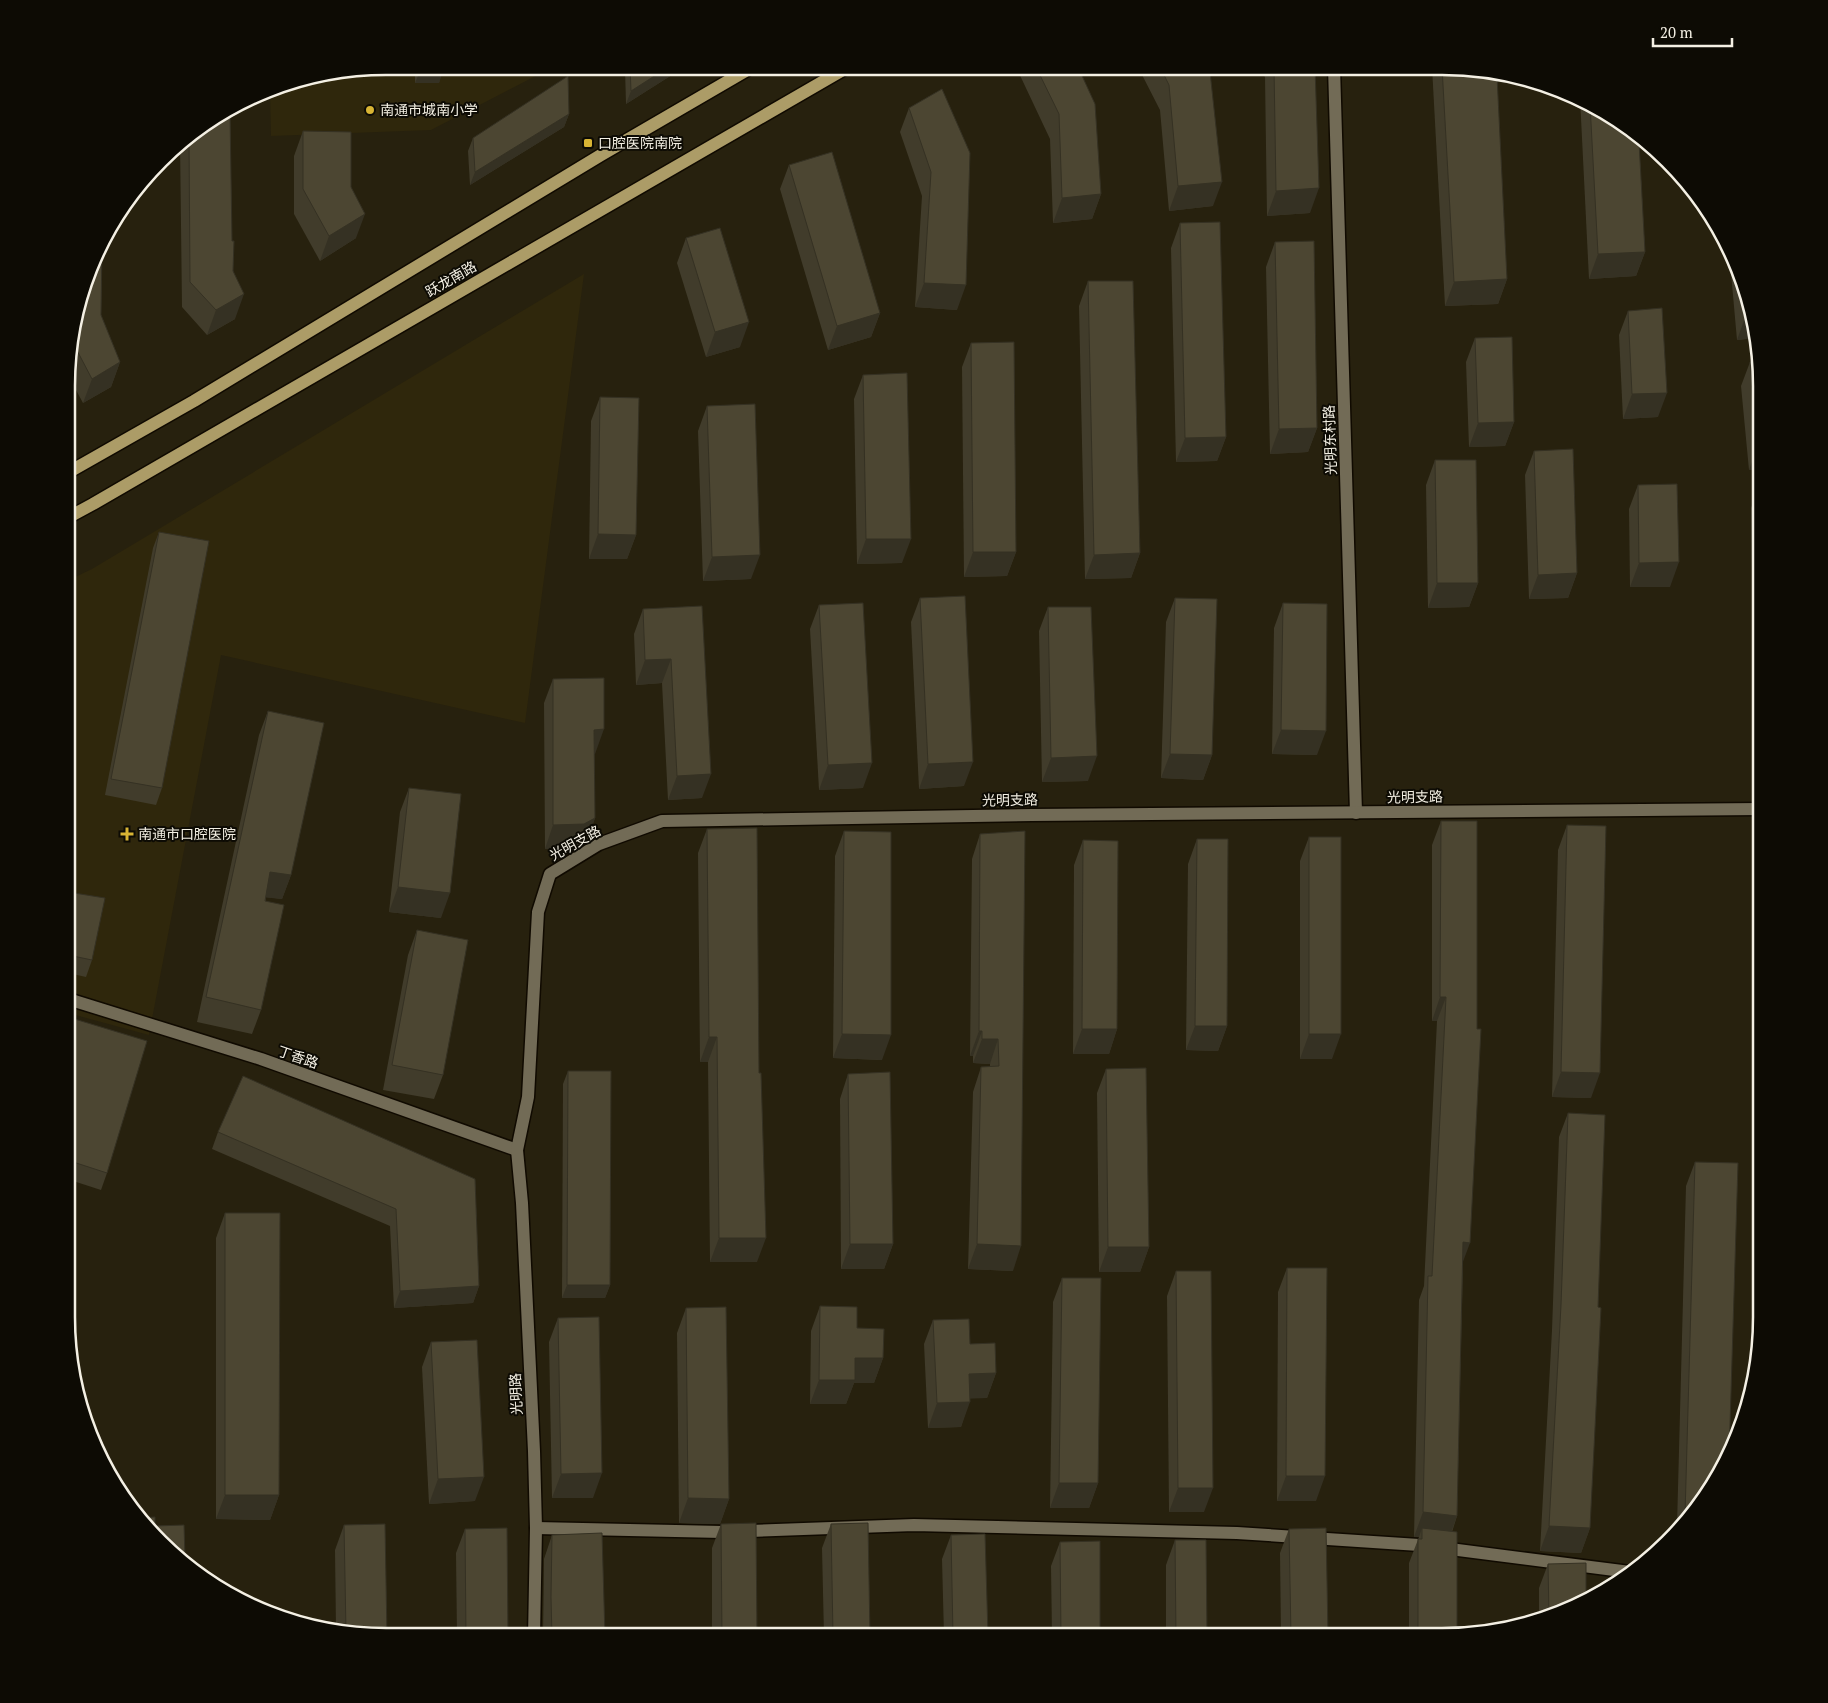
<svg xmlns="http://www.w3.org/2000/svg" width="1828" height="1703" font-family="'PT Serif','Noto Sans SC',serif">
  <style>
    .built { fill: #2f270c }
    .lines { fill: none; stroke-linecap: round; stroke-linejoin: round }
    .minor-casing { stroke: #100a00; stroke-width: 15 }
    .primary-casing { stroke: #100a00; stroke-width: 15 }
    .minor { stroke: #726b56; stroke-width: 12 }
    .primary { stroke: #ac9c67; stroke-width: 12 }
    .wall { fill: #413c2b }
    .shaded-wall { fill: #353123 }
    .building { fill: #4c4632; stroke: #353123 }
    .poi-dot { fill: #d8b434; stroke: #0d0b04; stroke-width: 2 }
    .labels { text-anchor: middle; stroke-width: 4; stroke-linejoin: round; paint-order: stroke }
    .poi-label { font-size: 14px; fill: #f4f0e4; stroke: #0d0b04; text-anchor: start }
    .street-label { font-size: 14px; fill: #f4f0e4; stroke: #0d0b04 }
    .rim { fill: none; stroke: #f4f0e4; stroke-width: 2.5 }
  </style>
  <rect width="100%" height="100%" fill="#27210e"/>
  <g class="built">
    <path d="M 386,66 L 555,66 L 431,130 L 271,136 L 270,91 L 283,83 Z"/>
    <path d="M 584,274 L 525,723 L 221,655 L 149,1035 L 68,1013 L 69,580 L 92,569 Z"/>
  </g>
  <g class="lines">
    <g class="minor-casing">
      <g id="minor">
        <path d="M 1334,67 L 1356,813"/>
        <path d="M 68,999 L 261,1059 L 517,1150"/>
        <path d="M 536,1528 L 722,1532 L 914,1525 L 1237,1533 L 1419,1545 L 1630,1572"/>
        <path d="M 534,1637 L 536,1528 L 534,1451 L 522,1203 L 517,1150 L 528,1097 L 538,912 L 550,874 L 599,844 L 662,821 L 1032,815 L 1761,809"/>
      </g>
    </g>
    <g class="primary-casing">
      <g id="primary">
        <path d="M 69,472 L 194,401 L 601,155 L 754,66"/>
        <path d="M 69,517 L 93,504 L 848,67"/>
      </g>
    </g>
    <use href="#minor" class="minor"/>
    <use href="#primary" class="primary"/>
  </g>
  <g class="wall">
    <path d="M 415,66 L 443,66 L 439,83 L 415,83 Z"/>
    <path d="M 626,66 L 686,66 L 626,104 L 625,69 Z"/>
    <path d="M 1017,67 L 1078,67 L 1101,194 L 1092,219 L 1053,223 L 1050,139 L 1017,69 Z"/>
    <path d="M 1138,67 L 1208,67 L 1213,206 L 1169,211 L 1160,110 Z"/>
    <path d="M 1258,67 L 1315,67 L 1310,213 L 1267,216 L 1265,77 Z"/>
    <path d="M 1432,67 L 1464,67 L 1507,279 L 1498,304 L 1445,306 Z"/>
    <path d="M 942,89 L 957,310 L 915,307 L 922,196 L 900,132 L 909,108 Z"/>
    <path d="M 1580,98 L 1584,99 L 1639,142 L 1645,252 L 1636,276 L 1589,279 Z"/>
    <path d="M 230,114 L 232,241 L 235,319 L 207,335 L 182,307 L 180,143 Z"/>
    <path d="M 569,114 L 564,127 L 470,185 L 468,151 L 473,138 Z"/>
    <path d="M 303,131 L 351,187 L 356,238 L 320,261 L 294,214 L 294,156 Z"/>
    <path d="M 789,165 L 880,313 L 871,337 L 828,350 L 780,189 Z"/>
    <path d="M 1180,223 L 1226,437 L 1217,461 L 1176,462 L 1171,248 Z"/>
    <path d="M 686,238 L 740,347 L 706,357 L 677,263 Z"/>
    <path d="M 1275,242 L 1317,428 L 1308,452 L 1270,454 L 1266,267 Z"/>
    <path d="M 102,246 L 101,315 L 120,362 L 111,387 L 83,403 L 69,377 L 69,344 Z"/>
    <path d="M 1736,261 L 1737,263 L 1755,338 L 1737,340 L 1731,273 Z"/>
    <path d="M 1088,281 L 1140,553 L 1131,578 L 1085,579 L 1079,306 Z"/>
    <path d="M 1628,311 L 1658,417 L 1623,419 L 1619,335 Z"/>
    <path d="M 1475,338 L 1514,422 L 1505,446 L 1469,447 L 1466,362 Z"/>
    <path d="M 971,343 L 1016,552 L 1007,576 L 964,577 L 962,367 Z"/>
    <path d="M 1750,362 L 1761,364 L 1761,468 L 1749,470 L 1741,386 Z"/>
    <path d="M 863,375 L 902,563 L 857,564 L 854,399 Z"/>
    <path d="M 600,397 L 636,535 L 627,559 L 589,559 L 591,421 Z"/>
    <path d="M 707,406 L 751,579 L 703,581 L 698,431 Z"/>
    <path d="M 1534,451 L 1577,573 L 1568,598 L 1529,599 L 1525,475 Z"/>
    <path d="M 1435,460 L 1478,583 L 1469,607 L 1428,608 L 1426,485 Z"/>
    <path d="M 1760,484 L 1761,484 L 1761,637 L 1753,637 L 1751,508 Z"/>
    <path d="M 1638,485 L 1670,587 L 1630,587 L 1629,509 Z"/>
    <path d="M 159,532 L 162,788 L 156,805 L 105,795 L 153,548 Z"/>
    <path d="M 920,598 L 964,786 L 919,789 L 911,622 Z"/>
    <path d="M 1175,598 L 1212,755 L 1203,780 L 1161,778 L 1166,622 Z"/>
    <path d="M 1283,603 L 1317,755 L 1272,754 L 1274,628 Z"/>
    <path d="M 819,605 L 863,788 L 819,790 L 810,629 Z"/>
    <path d="M 702,606 L 702,798 L 668,800 L 662,683 L 636,685 L 634,634 L 643,609 Z"/>
    <path d="M 1048,607 L 1088,781 L 1042,782 L 1039,631 Z"/>
    <path d="M 553,679 L 595,754 L 594,754 L 595,818 L 586,843 L 575,849 L 545,849 L 544,703 Z"/>
    <path d="M 268,711 L 291,875 L 282,899 L 266,897 L 261,1010 L 252,1034 L 197,1022 L 259,735 Z"/>
    <path d="M 409,788 L 441,918 L 389,912 L 400,812 Z"/>
    <path d="M 1441,821 L 1463,1263 L 1457,1516 L 1452,1532 L 1457,1636 L 1409,1636 L 1409,1563 L 1419,1537 L 1414,1537 L 1419,1300 L 1424,1286 L 1437,1021 L 1432,1021 L 1432,845 Z"/>
    <path d="M 1567,825 L 1591,1098 L 1552,1097 L 1558,850 Z"/>
    <path d="M 707,829 L 757,1262 L 710,1262 L 708,1062 L 700,1062 L 698,853 Z"/>
    <path d="M 844,831 L 882,1060 L 833,1058 L 835,856 Z"/>
    <path d="M 1025,831 L 1013,1271 L 968,1269 L 973,1092 L 981,1067 L 990,1067 L 990,1064 L 973,1063 L 973,1056 L 970,1056 L 972,859 L 980,834 Z"/>
    <path d="M 1309,837 L 1332,1059 L 1300,1059 L 1300,861 Z"/>
    <path d="M 1197,839 L 1227,1026 L 1218,1051 L 1186,1050 L 1188,864 Z"/>
    <path d="M 1083,840 L 1117,1029 L 1109,1054 L 1073,1054 L 1074,865 Z"/>
    <path d="M 68,892 L 92,960 L 86,977 L 68,973 Z"/>
    <path d="M 417,930 L 443,1075 L 434,1099 L 383,1090 L 408,955 Z"/>
    <path d="M 68,1017 L 107,1173 L 101,1190 L 67,1179 Z"/>
    <path d="M 1106,1069 L 1149,1247 L 1140,1272 L 1099,1272 L 1097,1093 Z"/>
    <path d="M 568,1071 L 610,1285 L 605,1298 L 562,1298 L 563,1084 Z"/>
    <path d="M 848,1074 L 893,1244 L 884,1269 L 841,1269 L 840,1099 Z"/>
    <path d="M 1568,1113 L 1590,1528 L 1581,1553 L 1540,1551 L 1552,1330 L 1559,1137 Z"/>
    <path d="M 218,1132 L 475,1179 L 479,1286 L 473,1303 L 394,1308 L 390,1226 L 212,1149 Z"/>
    <path d="M 1695,1162 L 1729,1458 L 1677,1526 L 1686,1186 Z"/>
    <path d="M 225,1213 L 279,1495 L 270,1520 L 216,1519 L 216,1238 Z"/>
    <path d="M 1287,1268 L 1316,1501 L 1277,1501 L 1278,1292 Z"/>
    <path d="M 1176,1271 L 1204,1512 L 1169,1512 L 1167,1296 Z"/>
    <path d="M 1062,1278 L 1098,1483 L 1089,1508 L 1050,1508 L 1053,1302 Z"/>
    <path d="M 820,1306 L 857,1328 L 883,1358 L 874,1383 L 854,1383 L 846,1404 L 810,1404 L 811,1331 Z"/>
    <path d="M 686,1308 L 729,1499 L 720,1524 L 679,1523 L 677,1333 Z"/>
    <path d="M 558,1318 L 593,1498 L 552,1498 L 549,1342 Z"/>
    <path d="M 933,1320 L 970,1344 L 996,1373 L 987,1398 L 970,1398 L 961,1427 L 928,1428 L 924,1344 Z"/>
    <path d="M 431,1342 L 475,1501 L 429,1504 L 422,1367 Z"/>
    <path d="M 721,1524 L 757,1637 L 712,1637 L 712,1548 Z"/>
    <path d="M 831,1524 L 870,1636 L 824,1636 L 822,1548 Z"/>
    <path d="M 344,1525 L 387,1637 L 336,1630 L 335,1550 Z"/>
    <path d="M 465,1529 L 508,1637 L 457,1637 L 456,1553 Z"/>
    <path d="M 1289,1529 L 1328,1636 L 1281,1636 L 1280,1553 Z"/>
    <path d="M 552,1535 L 605,1637 L 543,1637 L 544,1559 Z"/>
    <path d="M 951,1535 L 988,1636 L 944,1636 L 942,1559 Z"/>
    <path d="M 1175,1540 L 1207,1636 L 1166,1636 L 1166,1565 Z"/>
    <path d="M 1060,1542 L 1100,1636 L 1052,1636 L 1051,1566 Z"/>
    <path d="M 1548,1564 L 1564,1613 L 1539,1618 L 1539,1588 Z"/>
  </g>
  <g class="shaded-wall">
    <path d="M 670,66 L 686,66 L 626,104 L 631,91 Z"/>
    <path d="M 420,71 L 443,71 L 439,83 L 415,83 Z"/>
    <path d="M 569,114 L 564,127 L 470,185 L 475,172 Z"/>
    <path d="M 1222,182 L 1213,206 L 1169,211 L 1178,186 Z"/>
    <path d="M 1319,188 L 1310,213 L 1267,216 L 1276,191 Z"/>
    <path d="M 1101,194 L 1092,219 L 1053,223 L 1062,198 Z"/>
    <path d="M 365,214 L 356,238 L 320,261 L 329,236 Z"/>
    <path d="M 1645,252 L 1636,276 L 1589,279 L 1598,254 Z"/>
    <path d="M 1507,279 L 1498,304 L 1445,306 L 1454,282 Z"/>
    <path d="M 924,283 L 966,285 L 957,310 L 915,307 Z"/>
    <path d="M 244,294 L 235,319 L 207,335 L 216,310 Z"/>
    <path d="M 880,313 L 871,337 L 828,350 L 837,326 Z"/>
    <path d="M 1746,315 L 1750,315 L 1755,338 L 1737,340 Z"/>
    <path d="M 749,322 L 740,347 L 706,357 L 715,332 Z"/>
    <path d="M 120,362 L 111,387 L 83,403 L 92,379 Z"/>
    <path d="M 1667,393 L 1658,417 L 1623,419 L 1632,394 Z"/>
    <path d="M 1514,422 L 1505,446 L 1469,447 L 1478,423 Z"/>
    <path d="M 1317,428 L 1308,452 L 1270,454 L 1279,429 Z"/>
    <path d="M 1226,437 L 1217,461 L 1176,462 L 1185,438 Z"/>
    <path d="M 1758,445 L 1761,445 L 1761,468 L 1749,470 Z"/>
    <path d="M 598,534 L 636,535 L 627,559 L 589,559 Z"/>
    <path d="M 866,539 L 911,539 L 902,563 L 857,564 Z"/>
    <path d="M 973,552 L 1016,552 L 1007,576 L 964,577 Z"/>
    <path d="M 1140,553 L 1131,578 L 1085,579 L 1094,555 Z"/>
    <path d="M 760,555 L 751,579 L 703,581 L 712,557 Z"/>
    <path d="M 1679,562 L 1670,587 L 1630,587 L 1639,563 Z"/>
    <path d="M 1577,573 L 1568,598 L 1529,599 L 1538,575 Z"/>
    <path d="M 1437,583 L 1478,583 L 1469,607 L 1428,608 Z"/>
    <path d="M 1761,614 L 1761,637 L 1753,637 Z"/>
    <path d="M 671,659 L 662,683 L 636,685 L 645,660 Z"/>
    <path d="M 604,729 L 595,754 L 585,754 L 594,730 Z"/>
    <path d="M 1281,730 L 1326,731 L 1317,755 L 1272,754 Z"/>
    <path d="M 1170,754 L 1212,755 L 1203,780 L 1161,778 Z"/>
    <path d="M 1097,756 L 1088,781 L 1042,782 L 1051,758 Z"/>
    <path d="M 973,762 L 964,786 L 919,789 L 928,764 Z"/>
    <path d="M 872,763 L 863,788 L 819,790 L 828,765 Z"/>
    <path d="M 711,774 L 702,798 L 668,800 L 677,776 Z"/>
    <path d="M 595,818 L 586,843 L 575,849 L 545,849 L 553,825 Z"/>
    <path d="M 270,872 L 291,875 L 282,899 L 261,897 Z"/>
    <path d="M 398,887 L 450,893 L 441,918 L 389,912 Z"/>
    <path d="M 1440,997 L 1446,997 L 1437,1021 L 1432,1021 Z"/>
    <path d="M 1195,1026 L 1227,1026 L 1218,1051 L 1186,1050 Z"/>
    <path d="M 1082,1029 L 1117,1029 L 1109,1054 L 1073,1054 Z"/>
    <path d="M 979,1031 L 982,1031 L 973,1056 L 970,1056 Z"/>
    <path d="M 842,1034 L 891,1035 L 882,1060 L 833,1058 Z"/>
    <path d="M 1309,1034 L 1341,1034 L 1332,1059 L 1300,1059 Z"/>
    <path d="M 709,1037 L 717,1037 L 708,1062 L 700,1062 Z"/>
    <path d="M 982,1039 L 998,1039 L 990,1064 L 973,1063 Z"/>
    <path d="M 1561,1072 L 1600,1073 L 1591,1098 L 1552,1097 Z"/>
    <path d="M 719,1238 L 766,1238 L 757,1262 L 710,1262 Z"/>
    <path d="M 1463,1242 L 1470,1243 L 1461,1267 Z"/>
    <path d="M 850,1244 L 893,1244 L 884,1269 L 841,1269 Z"/>
    <path d="M 977,1244 L 1021,1246 L 1013,1271 L 968,1269 Z"/>
    <path d="M 1108,1247 L 1149,1247 L 1140,1272 L 1099,1272 Z"/>
    <path d="M 567,1285 L 610,1285 L 605,1298 L 562,1298 Z"/>
    <path d="M 479,1286 L 473,1303 L 394,1308 L 400,1291 Z"/>
    <path d="M 855,1358 L 883,1358 L 874,1383 L 854,1383 L 846,1404 L 810,1404 L 819,1380 Z"/>
    <path d="M 996,1373 L 987,1398 L 961,1399 L 969,1374 Z"/>
    <path d="M 970,1402 L 961,1427 L 928,1428 L 937,1403 Z"/>
    <path d="M 602,1473 L 593,1498 L 552,1498 L 561,1474 Z"/>
    <path d="M 1286,1476 L 1325,1476 L 1316,1501 L 1277,1501 Z"/>
    <path d="M 484,1477 L 475,1501 L 429,1504 L 438,1479 Z"/>
    <path d="M 1059,1483 L 1098,1483 L 1089,1508 L 1050,1508 Z"/>
    <path d="M 1178,1488 L 1213,1488 L 1204,1512 L 1169,1512 Z"/>
    <path d="M 225,1495 L 279,1495 L 270,1520 L 216,1519 Z"/>
    <path d="M 688,1498 L 729,1499 L 720,1524 L 679,1523 Z"/>
    <path d="M 1423,1512 L 1457,1516 L 1448,1541 L 1422,1528 L 1419,1537 L 1414,1537 Z"/>
    <path d="M 1549,1526 L 1590,1528 L 1581,1553 L 1540,1551 Z"/>
  </g>
  <g class="building">
    <rect x="420" y="66" width="23" height="5"/>
    <path d="M 630,66 L 670,66 L 631,91 Z"/>
    <path d="M 1036,67 L 1078,67 L 1095,104 L 1101,194 L 1062,198 L 1059,114 Z"/>
    <path d="M 1160,67 L 1208,67 L 1210,72 L 1222,182 L 1178,186 L 1169,85 Z"/>
    <path d="M 1274,67 L 1315,67 L 1319,188 L 1276,191 Z"/>
    <path d="M 1442,67 L 1464,67 L 1497,76 L 1507,279 L 1454,282 Z"/>
    <path d="M 568,76 L 569,114 L 475,172 L 473,138 Z"/>
    <path d="M 942,89 L 970,153 L 966,285 L 924,283 L 931,172 L 909,108 Z"/>
    <path d="M 1590,104 L 1639,142 L 1645,252 L 1598,254 Z"/>
    <path d="M 230,114 L 232,241 L 234,241 L 233,271 L 244,294 L 216,310 L 190,282 L 189,138 Z"/>
    <path d="M 303,131 L 351,132 L 351,187 L 365,214 L 329,236 L 303,189 Z"/>
    <path d="M 832,152 L 880,313 L 837,326 L 789,165 Z"/>
    <path d="M 1220,222 L 1226,437 L 1185,438 L 1180,223 Z"/>
    <path d="M 720,228 L 749,322 L 715,332 L 686,238 Z"/>
    <path d="M 1314,241 L 1317,428 L 1279,429 L 1275,242 Z"/>
    <path d="M 102,246 L 101,315 L 120,362 L 92,379 L 71,339 Z"/>
    <path d="M 1088,281 L 1133,281 L 1140,553 L 1094,555 Z"/>
    <path d="M 1744,290 L 1750,315 L 1746,315 Z"/>
    <path d="M 1662,308 L 1667,393 L 1632,394 L 1628,311 Z"/>
    <path d="M 1512,337 L 1514,422 L 1478,423 L 1475,338 Z"/>
    <path d="M 1014,342 L 1016,552 L 973,552 L 971,343 Z"/>
    <path d="M 1760,361 L 1761,364 L 1761,445 L 1758,445 L 1750,362 Z"/>
    <path d="M 907,373 L 911,539 L 866,539 L 863,375 Z"/>
    <path d="M 600,397 L 639,398 L 636,535 L 598,534 Z"/>
    <path d="M 755,404 L 760,555 L 712,557 L 707,406 Z"/>
    <path d="M 1573,449 L 1577,573 L 1538,575 L 1534,451 Z"/>
    <path d="M 1435,460 L 1476,460 L 1478,583 L 1437,583 Z"/>
    <path d="M 1677,484 L 1679,562 L 1639,563 L 1638,485 Z"/>
    <path d="M 1760,484 L 1761,484 L 1761,574 Z"/>
    <path d="M 159,532 L 209,541 L 162,788 L 111,779 Z"/>
    <path d="M 965,596 L 973,762 L 928,764 L 920,598 Z"/>
    <path d="M 1175,598 L 1217,599 L 1212,755 L 1170,754 Z"/>
    <path d="M 863,603 L 872,763 L 828,765 L 819,605 Z"/>
    <path d="M 1283,603 L 1327,604 L 1326,731 L 1281,730 Z"/>
    <path d="M 702,606 L 711,774 L 677,776 L 671,659 L 645,660 L 643,609 Z"/>
    <path d="M 1048,607 L 1091,607 L 1097,756 L 1051,758 Z"/>
    <path d="M 604,678 L 604,729 L 594,730 L 595,818 L 584,824 L 553,825 L 553,679 Z"/>
    <path d="M 268,711 L 324,723 L 291,875 L 270,872 L 265,901 L 284,905 L 261,1010 L 206,997 Z"/>
    <path d="M 409,788 L 461,794 L 450,893 L 398,887 Z"/>
    <path d="M 1441,821 L 1477,821 L 1477,1029 L 1481,1029 L 1470,1243 L 1463,1242 L 1457,1516 L 1423,1512 L 1428,1276 L 1432,1276 L 1446,997 L 1440,997 Z"/>
    <path d="M 1567,825 L 1606,826 L 1600,1073 L 1561,1072 Z"/>
    <path d="M 757,828 L 759,1073 L 761,1073 L 766,1238 L 719,1238 L 717,1037 L 709,1037 L 707,829 Z"/>
    <path d="M 844,831 L 891,832 L 891,1035 L 842,1034 Z"/>
    <path d="M 1025,831 L 1021,1246 L 977,1244 L 981,1067 L 999,1066 L 998,1039 L 982,1039 L 982,1031 L 979,1031 L 980,834 Z"/>
    <rect x="1309" y="837" width="32" height="197"/>
    <path d="M 1197,839 L 1228,839 L 1227,1026 L 1195,1026 Z"/>
    <path d="M 1083,840 L 1118,841 L 1117,1029 L 1082,1029 Z"/>
    <path d="M 68,892 L 105,898 L 92,960 L 68,955 Z"/>
    <path d="M 417,930 L 468,940 L 443,1075 L 392,1065 Z"/>
    <path d="M 68,1017 L 147,1041 L 107,1173 L 67,1160 Z"/>
    <path d="M 1146,1068 L 1149,1247 L 1108,1247 L 1106,1069 Z"/>
    <path d="M 568,1071 L 611,1071 L 610,1285 L 567,1285 Z"/>
    <path d="M 890,1072 L 893,1244 L 850,1244 L 848,1074 Z"/>
    <path d="M 243,1076 L 475,1179 L 479,1286 L 400,1291 L 396,1209 L 218,1132 Z"/>
    <path d="M 1568,1113 L 1605,1115 L 1598,1307 L 1601,1308 L 1590,1528 L 1549,1526 L 1561,1305 Z"/>
    <path d="M 1695,1162 L 1738,1163 L 1729,1458 L 1685,1515 Z"/>
    <path d="M 225,1213 L 280,1213 L 279,1495 L 225,1495 Z"/>
    <path d="M 1287,1268 L 1327,1268 L 1325,1476 L 1286,1476 Z"/>
    <path d="M 1176,1271 L 1211,1271 L 1213,1488 L 1178,1488 Z"/>
    <path d="M 1062,1278 L 1101,1278 L 1098,1483 L 1059,1483 Z"/>
    <path d="M 820,1306 L 857,1307 L 857,1328 L 884,1329 L 883,1358 L 855,1358 L 855,1380 L 819,1380 Z"/>
    <path d="M 726,1307 L 729,1499 L 688,1498 L 686,1308 Z"/>
    <path d="M 599,1317 L 602,1473 L 561,1474 L 558,1318 Z"/>
    <path d="M 969,1319 L 970,1344 L 995,1343 L 996,1373 L 969,1374 L 970,1402 L 937,1403 L 933,1320 Z"/>
    <path d="M 477,1340 L 484,1477 L 438,1479 L 431,1342 Z"/>
    <path d="M 155,1517 L 155,1526 L 184,1525 L 185,1558 L 145,1528 L 139,1518 Z"/>
    <path d="M 756,1523 L 757,1637 L 722,1637 L 721,1524 Z"/>
    <path d="M 868,1523 L 870,1636 L 833,1636 L 831,1524 Z"/>
    <path d="M 385,1524 L 387,1637 L 346,1632 L 344,1525 Z"/>
    <path d="M 507,1528 L 508,1637 L 466,1637 L 465,1529 Z"/>
    <path d="M 1326,1528 L 1328,1636 L 1291,1636 L 1289,1529 Z"/>
    <path d="M 1422,1528 L 1457,1532 L 1457,1636 L 1418,1636 L 1418,1539 L 1422,1539 Z"/>
    <path d="M 602,1533 L 605,1637 L 552,1637 L 551,1597 L 552,1535 Z"/>
    <path d="M 985,1534 L 988,1636 L 953,1636 L 951,1535 Z"/>
    <path d="M 1175,1540 L 1206,1540 L 1207,1636 L 1176,1636 Z"/>
    <path d="M 1100,1541 L 1100,1636 L 1061,1636 L 1060,1542 Z"/>
    <path d="M 1586,1563 L 1586,1599 L 1564,1613 L 1549,1616 L 1548,1564 Z"/>
  </g>
  <g class="poi-dot">
    <circle cx="370" cy="110" r="5"/>
    <rect x="583" y="138" width="10" height="10" rx="2.5"/>
    <path d="M124.5 826.5h5v5h5v5h-5v5h-5v-5h-5v-5h5z"/>
  </g>
  <g class="labels">
    <g class="poi-label">
      <text x="380" y="115">南通市城南小学</text>
      <text x="598" y="148">口腔医院南院</text>
      <text x="138" y="839">南通市口腔医院</text>
    </g>
    <g class="street-label">
      <text transform="translate(451 279) rotate(-30)" y="5">跃龙南路</text>
      <text transform="translate(1330 440) rotate(-92)" y="5">光明东村路</text>
      <text transform="translate(1415 797) rotate(-1)" y="5">光明支路</text>
      <text transform="translate(1010 800) rotate(-1)" y="5">光明支路</text>
      <text transform="translate(575 843) rotate(-29)" y="5">光明支路</text>
      <text transform="translate(298 1057) rotate(19)" y="5">丁香路</text>
      <text transform="translate(516 1394) rotate(-93)" y="5">光明路</text>
    </g>
  </g>
  <path d="M0 0H1828V1703H0ZM386 75H1442A311 311 0 0 1 1753 386V1317A311 311 0 0 1 1442 1628H386A311 311 0 0 1 75 1317V386A311 311 0 0 1 386 75Z" fill="#0d0b04" fill-rule="evenodd"/>
  <path class="rim" d="M386 75H1442A311 311 0 0 1 1753 386V1317A311 311 0 0 1 1442 1628H386A311 311 0 0 1 75 1317V386A311 311 0 0 1 386 75Z"/>
  <path d="M1653 38v8h79v-8" fill="none" stroke="#f4f0e4" stroke-width="2.5"/>
  <text x="1660" y="38" font-size="15" fill="#f4f0e4" stroke="#0d0b04" stroke-width="4" paint-order="stroke">20 m</text>
</svg>
